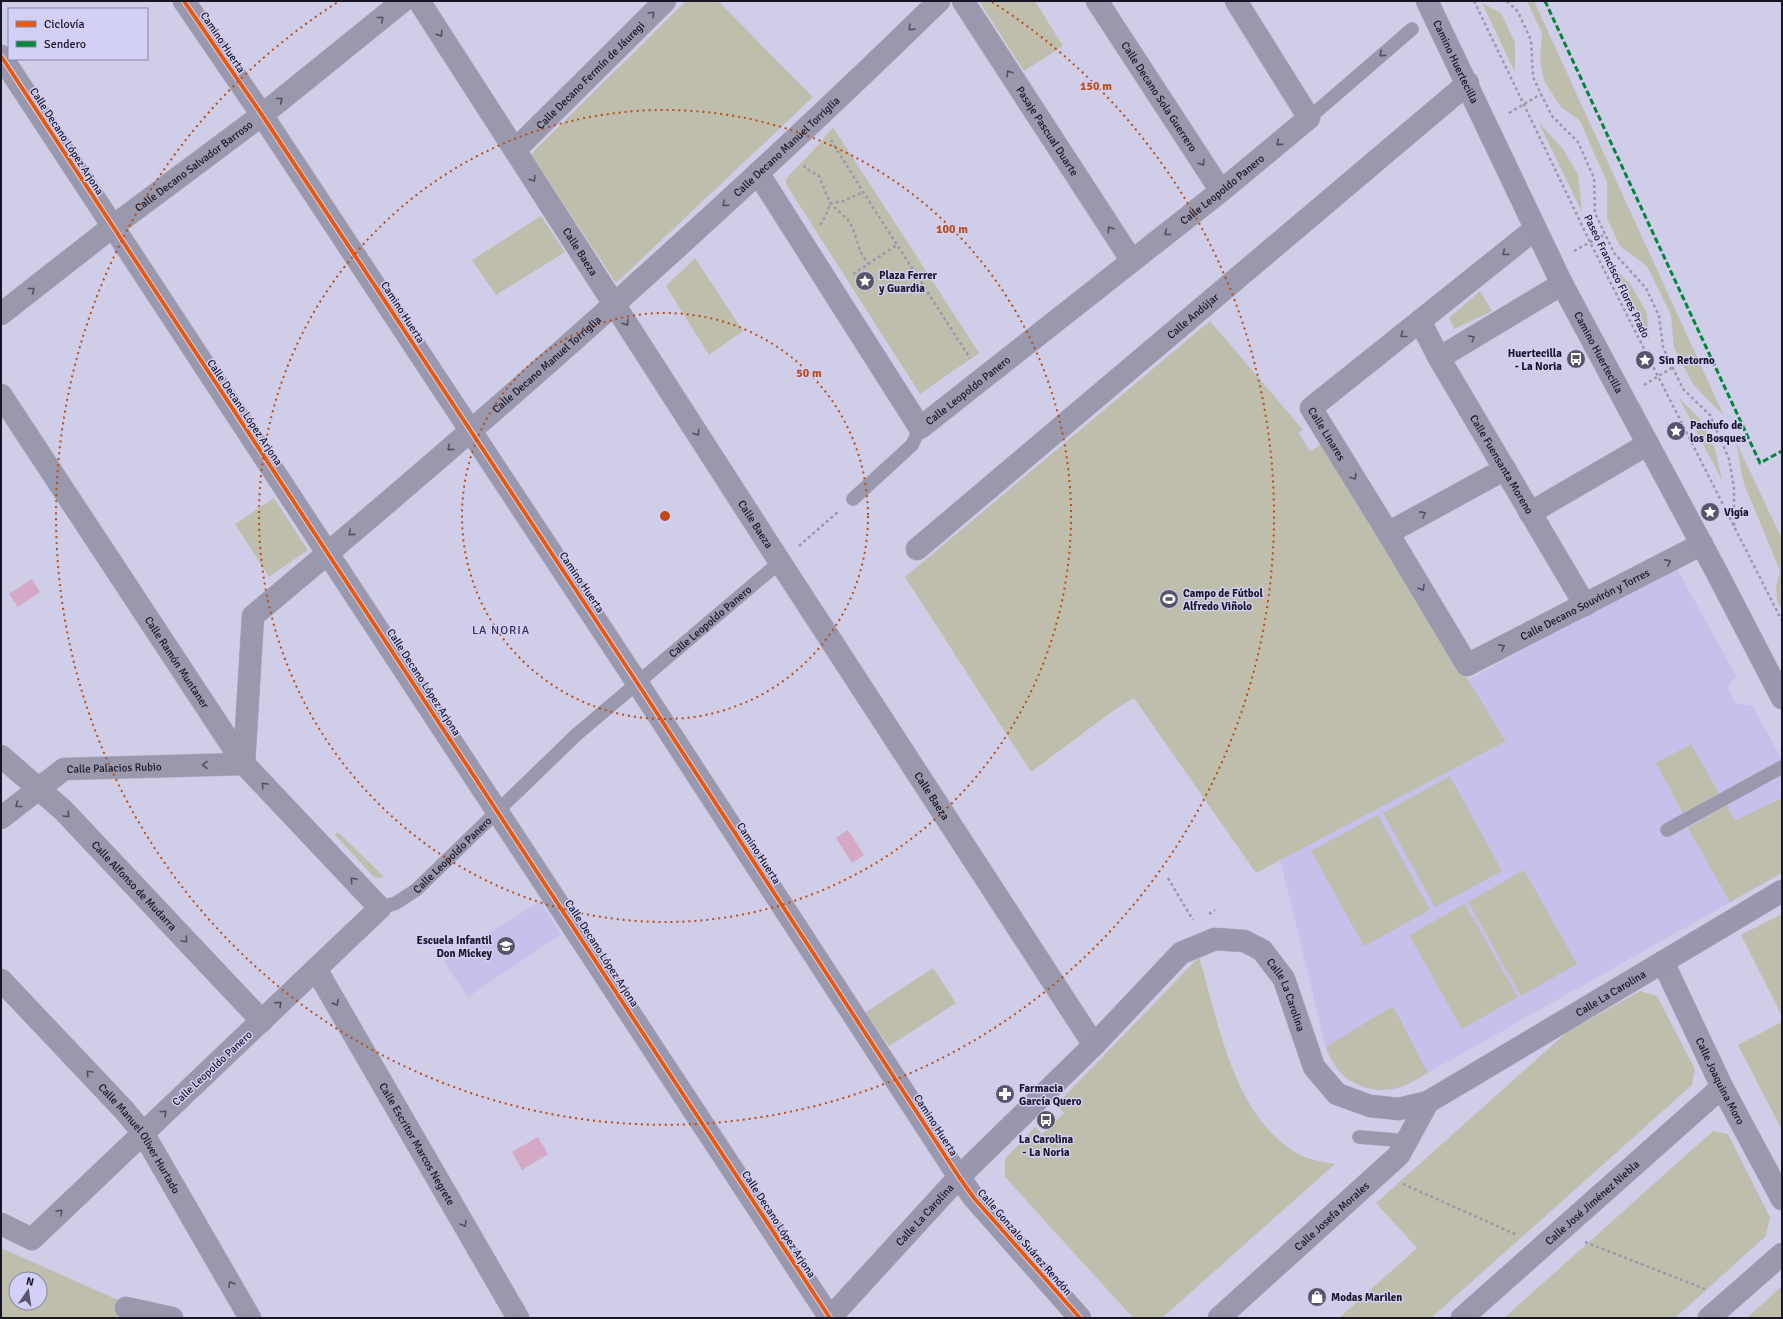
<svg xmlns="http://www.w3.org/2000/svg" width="1783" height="1319" font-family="Signika,sans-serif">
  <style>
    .built { fill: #c5c1ea }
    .green { fill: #bfbead; fill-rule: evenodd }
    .water { fill: #d5a8c5 }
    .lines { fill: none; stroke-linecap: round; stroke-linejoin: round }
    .lane-casing { stroke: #acabbe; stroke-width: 14 }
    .street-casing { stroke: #acabbe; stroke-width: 23 }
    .secondary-casing { stroke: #acabbe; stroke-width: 23 }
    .path { stroke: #9a99ab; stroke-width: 2.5; stroke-dasharray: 3 3; stroke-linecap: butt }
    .lane { stroke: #9a98ac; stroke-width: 13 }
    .street { stroke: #9a98ac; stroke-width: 22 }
    .secondary { stroke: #9997ad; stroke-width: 22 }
    .quiet { stroke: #00873e; stroke-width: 3; stroke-dasharray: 6 3; stroke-linecap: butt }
    .cycleway-casing { stroke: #d3d0f7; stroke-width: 6 }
    .cycleway { stroke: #e8590c; stroke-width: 4 }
    .oneway { stroke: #525062 }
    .ring { fill: none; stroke: #be4b11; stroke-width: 2; stroke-dasharray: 2 4 }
    .labels { text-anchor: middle; stroke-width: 3; stroke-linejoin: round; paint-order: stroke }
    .street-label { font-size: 11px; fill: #171526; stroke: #d3d0f7 }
    .poi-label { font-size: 11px; font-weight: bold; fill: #171526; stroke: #d3d0f7; text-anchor: start }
    .neighbourhood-label { font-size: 12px; letter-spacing: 1px; fill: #342e54; stroke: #d3d0f7 }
    .centre { fill: #be4b11; stroke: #d3d0f7; stroke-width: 2 }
    .ring-label { font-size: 12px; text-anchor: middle; font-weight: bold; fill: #be4b11; stroke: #d3d0f7; stroke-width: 3; stroke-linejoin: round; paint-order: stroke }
  </style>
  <rect width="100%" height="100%" fill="#cfcde7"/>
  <g class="built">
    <path d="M 1676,567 L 1736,676 L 1728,688 L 1736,704 L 1752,705 L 1782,760 L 1782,873 L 1408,1084 L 1393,1089 L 1379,1090 L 1364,1087 L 1349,1080 L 1338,1071 L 1330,1058 L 1326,1047 L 1280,860 L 1506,741 L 1468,680 Z"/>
    <path d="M 540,901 L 561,934 L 468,997 L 444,962 Z"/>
  </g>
  <g class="green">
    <path d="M 686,1 L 718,1 L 813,97 L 616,283 L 531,154 Z"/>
    <path d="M 979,1 L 1035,1 L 1063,46 L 1024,71 Z"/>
    <path d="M 1527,1 L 1534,1 L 1724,416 L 1693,384 L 1674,348 L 1671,315 L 1647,266 L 1620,246 L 1607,218 L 1607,182 L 1580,121 L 1560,106 L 1544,81 L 1540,61 L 1542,33 Z"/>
    <path d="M 1482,3 L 1501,13 L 1515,43 L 1515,72 Z"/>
    <path d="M 1539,123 L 1563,149 L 1578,175 L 1582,212 Z"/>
    <path d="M 833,127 L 979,353 L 920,394 L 786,184 L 786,179 L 820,143 Z"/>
    <path d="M 541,216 L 565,252 L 496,295 L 472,260 Z"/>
    <path d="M 695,258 L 743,331 L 709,355 L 666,286 Z"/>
    <path d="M 1607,260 L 1631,285 L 1647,313 L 1649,340 Z"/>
    <path d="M 1480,291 L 1492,311 L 1454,329 L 1449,318 Z"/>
    <path d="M 1210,321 L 1303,430 L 1298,432 L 1310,451 L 1322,444 L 1506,741 L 1256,873 L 1134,698 L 1117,708 L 1031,772 L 905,577 Z"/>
    <path d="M 1679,398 L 1699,418 L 1715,449 L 1722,480 Z"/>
    <path d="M 1736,442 L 1782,539 L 1782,610 L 1777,601 L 1776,587 L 1780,571 L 1744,484 Z"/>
    <path d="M 274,498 L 308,550 L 269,577 L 235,524 Z"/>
    <path d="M 1691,744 L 1719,793 L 1683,813 L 1656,763 Z"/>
    <path d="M 1450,776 L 1502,871 L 1435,907 L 1383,813 Z"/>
    <path d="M 1782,798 L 1782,873 L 1730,902 L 1688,828 L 1727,805 L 1735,821 Z"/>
    <path d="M 1378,815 L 1430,910 L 1364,946 L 1311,851 Z"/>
    <path d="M 338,832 L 384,877 L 380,878 L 374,877 L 335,835 Z"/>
    <path d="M 1524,870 L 1577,964 L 1521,996 L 1468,902 Z"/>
    <path d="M 1465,904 L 1518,997 L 1462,1029 L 1409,935 Z"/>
    <path d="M 1782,914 L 1782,1016 L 1741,935 Z"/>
    <path d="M 1199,957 C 1219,1024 1235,1125 1305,1157 C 1314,1161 1326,1162 1335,1164 L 1162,1318 L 1133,1318 L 1005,1177 L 1005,1159 L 1035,1127 L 1042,1134 L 1064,1113 L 1056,1105 Z"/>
    <path d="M 933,968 L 956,1003 L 889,1046 L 865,1013 Z"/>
    <path d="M 1640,991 L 1657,996 L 1695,1069 L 1692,1085 L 1431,1318 L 1339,1318 L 1417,1248 L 1376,1203 L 1566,1033 Z"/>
    <path d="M 1393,1006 L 1428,1073 C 1417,1079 1405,1087 1392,1089 C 1360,1094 1336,1076 1326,1047 Z"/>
    <path d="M 1782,1022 L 1782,1130 L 1738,1045 Z"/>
    <path d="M 1713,1131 L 1728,1134 L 1770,1217 L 1766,1236 L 1675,1318 L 1504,1318 Z"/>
    <path d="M 1,1248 L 118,1300 L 118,1318 L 1,1318 ZM 16,1279 L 40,1279 L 40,1303 L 16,1303 Z"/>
    <path d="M 1782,1286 L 1782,1318 L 1747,1318 Z"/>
  </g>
  <g class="water">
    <path d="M 32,579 L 40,592 L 18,607 L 9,594 Z"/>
    <path d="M 848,830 L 864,855 L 852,863 L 836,838 Z"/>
    <path d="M 538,1137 L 548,1154 L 522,1170 L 512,1152 Z"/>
  </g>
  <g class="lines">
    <g class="lane-casing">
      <g id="lane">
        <path d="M 1309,118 L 1412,29"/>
        <path d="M 853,499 L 912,445 L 920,428"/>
        <path d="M 1667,830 L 1782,767"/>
        <path id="s1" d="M 380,908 L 396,903 L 416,890 L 576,735 L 780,562"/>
        <path d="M 1359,1137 L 1407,1141"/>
      </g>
    </g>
    <g class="street-casing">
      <g id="street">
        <path d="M 184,1 L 262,115 L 638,684 L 959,1177 L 974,1198 L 1080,1318"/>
        <path id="s2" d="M 419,1 L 780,562 L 1094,1045"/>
        <path id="s3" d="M 963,1 L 1132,261"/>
        <path id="s4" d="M 1097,1 L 1221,191"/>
        <path d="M 1,56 L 830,1318"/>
        <path id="s5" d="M 515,150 L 665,1"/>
        <path id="s6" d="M 758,173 L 920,428 L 1221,191 L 1309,118 L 1236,1"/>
        <path id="s7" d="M 1535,229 L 1311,408 L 1388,533 L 1467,665 L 1702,544"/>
        <path id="s8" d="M 1,314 L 112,227 L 262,115 L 403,1"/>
        <path id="s9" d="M 1420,321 L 1439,358 L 1585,605"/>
        <path d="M 1439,358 L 1562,284"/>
        <path id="s10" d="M 1,395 L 244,764 L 380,908 L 32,1239 L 1,1224"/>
        <path d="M 1530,513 L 1648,444"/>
        <path d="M 1388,533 L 1505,469"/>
        <path id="s11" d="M 917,549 L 1468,83"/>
        <path id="s12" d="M 1,756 L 63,810 L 262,1021"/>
        <path id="s13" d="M 244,764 L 253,616 C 489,419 719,216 939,1"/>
        <path id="s14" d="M 1,818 L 64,769 L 244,764"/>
        <path id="s15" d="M 1663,962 L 1722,1087 L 1782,1199"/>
        <path id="s16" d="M 316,969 L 518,1318"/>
        <path id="s17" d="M 1,980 L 124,1110 L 143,1133 L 250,1318"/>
        <path d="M 126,1308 L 172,1318"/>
        <path id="s18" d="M 1219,1318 L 1399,1155 L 1428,1102"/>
        <path id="s19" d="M 1462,1318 L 1722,1087"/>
        <path d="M 1709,1318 L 1782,1254"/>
      </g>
    </g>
    <g class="secondary-casing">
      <g id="secondary">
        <path id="s20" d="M 1427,1 L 1562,284 L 1716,571 L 1782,698"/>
        <path id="s21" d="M 830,1318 L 959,1177 L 1094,1045 L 1181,953 L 1215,939 L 1244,941 L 1262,950 L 1284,979 L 1314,1067 L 1337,1094 L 1370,1106 L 1399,1109 L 1428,1102 L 1782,891"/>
      </g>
    </g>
    <g class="path">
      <path d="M 1474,1 L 1590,242 L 1782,621"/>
      <path d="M 1507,1 L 1518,12 L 1531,40 L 1533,77 L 1541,94 L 1552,116 L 1578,142 L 1594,178 L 1595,213 L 1605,234 L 1614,253 L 1646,288 L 1659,316 L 1663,347 L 1683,389 L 1710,415 L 1729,459 L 1734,488 L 1734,528"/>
      <path d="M 1509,113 L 1541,94"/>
      <path d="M 831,140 L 863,192 L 970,358"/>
      <path d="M 804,165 L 805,168 L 819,176 L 830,203 L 848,220 L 853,229 L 861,253 L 868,264"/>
      <path d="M 820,225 L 826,215 L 830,203 L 844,201 L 863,192"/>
      <path d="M 1574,251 L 1605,234"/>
      <path d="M 853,274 L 897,245"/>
      <path d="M 1644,385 L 1673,367"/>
      <path d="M 799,546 L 839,511"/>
      <path d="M 1168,878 L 1193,920"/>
      <path d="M 1209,914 L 1215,910"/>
      <path d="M 1403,1184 L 1517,1235"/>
      <path d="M 1585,1242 L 1705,1289"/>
    </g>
    <use href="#lane" class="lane"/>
    <use href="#street" class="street"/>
    <use href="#secondary" class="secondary"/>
    <path class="quiet" d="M 1545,1 L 1760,463 L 1782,451"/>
    <g class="cycleway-casing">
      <g id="cycleway">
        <path d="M 184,1 L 262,115 L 638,684 L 959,1177 L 974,1198 L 1080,1318"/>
        <path d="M 1,56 L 830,1318"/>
      </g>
    </g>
    <use href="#cycleway" class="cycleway"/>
  </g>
  <defs><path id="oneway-chevron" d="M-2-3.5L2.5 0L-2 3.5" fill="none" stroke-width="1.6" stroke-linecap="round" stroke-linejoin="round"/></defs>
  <g class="oneway">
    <use href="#oneway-chevron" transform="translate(652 14) rotate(-45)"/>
    <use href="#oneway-chevron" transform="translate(381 19) rotate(-39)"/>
    <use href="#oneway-chevron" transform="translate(911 28) rotate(136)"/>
    <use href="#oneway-chevron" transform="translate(440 34) rotate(57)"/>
    <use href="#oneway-chevron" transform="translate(1382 54) rotate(139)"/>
    <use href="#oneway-chevron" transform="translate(1009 73) rotate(-123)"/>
    <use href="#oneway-chevron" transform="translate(280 100) rotate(-39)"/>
    <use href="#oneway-chevron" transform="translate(1279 143) rotate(140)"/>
    <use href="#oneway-chevron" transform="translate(1202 163) rotate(57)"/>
    <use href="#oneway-chevron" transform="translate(533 179) rotate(57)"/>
    <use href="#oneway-chevron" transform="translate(725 204) rotate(138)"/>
    <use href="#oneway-chevron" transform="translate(1110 229) rotate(-123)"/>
    <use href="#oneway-chevron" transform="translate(1167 233) rotate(142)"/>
    <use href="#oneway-chevron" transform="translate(1505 253) rotate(141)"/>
    <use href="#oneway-chevron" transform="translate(32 290) rotate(-38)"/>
    <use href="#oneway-chevron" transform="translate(626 323) rotate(57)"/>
    <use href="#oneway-chevron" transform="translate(1403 335) rotate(142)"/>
    <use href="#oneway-chevron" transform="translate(1472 338) rotate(-31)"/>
    <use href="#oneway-chevron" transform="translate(697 433) rotate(57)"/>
    <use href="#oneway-chevron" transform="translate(450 448) rotate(139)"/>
    <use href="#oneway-chevron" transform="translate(1354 477) rotate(58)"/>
    <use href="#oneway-chevron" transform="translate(1423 514) rotate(-29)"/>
    <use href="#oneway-chevron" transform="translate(351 533) rotate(139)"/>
    <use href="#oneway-chevron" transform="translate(1668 562) rotate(-28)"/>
    <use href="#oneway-chevron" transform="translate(1422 588) rotate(59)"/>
    <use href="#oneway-chevron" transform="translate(1502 647) rotate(-27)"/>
    <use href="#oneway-chevron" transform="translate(205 765) rotate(178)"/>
    <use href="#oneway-chevron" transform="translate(264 785) rotate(-133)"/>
    <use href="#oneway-chevron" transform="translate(18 805) rotate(142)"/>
    <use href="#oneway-chevron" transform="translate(67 815) rotate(46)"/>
    <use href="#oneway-chevron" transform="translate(353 880) rotate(-133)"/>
    <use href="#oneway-chevron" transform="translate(185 940) rotate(47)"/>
    <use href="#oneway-chevron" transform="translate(336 1003) rotate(60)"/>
    <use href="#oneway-chevron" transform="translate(279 1004) rotate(-44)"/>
    <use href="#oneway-chevron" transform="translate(89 1073) rotate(-133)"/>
    <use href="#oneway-chevron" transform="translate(164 1113) rotate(-43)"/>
    <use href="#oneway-chevron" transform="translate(60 1212) rotate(-44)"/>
    <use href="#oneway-chevron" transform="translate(464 1224) rotate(60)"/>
    <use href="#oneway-chevron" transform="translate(231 1284) rotate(-120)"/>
  </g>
  <g class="ring">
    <circle cx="665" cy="516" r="203"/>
    <circle cx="665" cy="516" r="406"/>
    <path d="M992 2A609 609 0 1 1 338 2"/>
  </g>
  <defs>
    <g id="sight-disc" transform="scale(1)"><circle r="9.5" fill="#57556a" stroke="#d3d0f7"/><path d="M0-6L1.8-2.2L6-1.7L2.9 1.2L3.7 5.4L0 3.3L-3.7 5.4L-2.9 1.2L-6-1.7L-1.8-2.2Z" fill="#fff"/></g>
    <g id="bus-disc" transform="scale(1)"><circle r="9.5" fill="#57556a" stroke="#d3d0f7"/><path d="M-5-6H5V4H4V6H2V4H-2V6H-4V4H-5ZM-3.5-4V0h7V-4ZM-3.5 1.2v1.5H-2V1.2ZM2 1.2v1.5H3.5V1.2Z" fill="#fff"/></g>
    <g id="stadium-disc" transform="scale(1)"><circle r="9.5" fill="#57556a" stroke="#d3d0f7"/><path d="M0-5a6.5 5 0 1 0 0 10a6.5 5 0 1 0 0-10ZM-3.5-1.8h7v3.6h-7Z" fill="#fff"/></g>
    <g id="school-disc" transform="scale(1)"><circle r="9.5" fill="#57556a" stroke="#d3d0f7"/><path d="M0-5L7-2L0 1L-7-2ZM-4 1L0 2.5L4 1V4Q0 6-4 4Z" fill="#fff"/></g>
    <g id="pharmacy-disc" transform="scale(1)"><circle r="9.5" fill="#57556a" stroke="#d3d0f7"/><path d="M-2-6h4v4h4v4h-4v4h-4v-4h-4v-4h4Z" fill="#fff"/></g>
    <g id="shop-disc" transform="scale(1)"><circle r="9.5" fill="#57556a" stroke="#d3d0f7"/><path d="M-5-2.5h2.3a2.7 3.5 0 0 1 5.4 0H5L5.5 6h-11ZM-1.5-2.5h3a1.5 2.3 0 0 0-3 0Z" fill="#fff"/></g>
  </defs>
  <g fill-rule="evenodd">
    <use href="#sight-disc" x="865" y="281"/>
    <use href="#bus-disc" x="1576" y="359"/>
    <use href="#sight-disc" x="1645" y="360"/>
    <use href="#sight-disc" x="1676" y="431"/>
    <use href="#sight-disc" x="1710" y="512"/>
    <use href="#stadium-disc" x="1169" y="599"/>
    <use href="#school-disc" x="506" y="946"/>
    <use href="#pharmacy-disc" x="1005" y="1094"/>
    <use href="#bus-disc" x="1046" y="1120"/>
    <use href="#shop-disc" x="1317" y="1297"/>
  </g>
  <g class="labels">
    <g class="street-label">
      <text transform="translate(223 42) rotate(56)" y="4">Camino Huerta</text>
      <text dy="4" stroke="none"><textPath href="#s20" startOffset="67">Camino Huertecilla</textPath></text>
      <text dy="4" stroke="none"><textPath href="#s5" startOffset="106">Calle Decano Fermín de Jáuregi</textPath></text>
      <text dy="4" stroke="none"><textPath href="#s4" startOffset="114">Calle Decano Sola Guerrero</textPath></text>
      <text dy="4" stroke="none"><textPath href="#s3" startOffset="155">Pasaje Pascual Duarte</textPath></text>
      <text transform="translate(67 141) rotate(57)" y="4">Calle Decano López Arjona</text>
      <text dy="4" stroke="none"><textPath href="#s13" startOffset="859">Calle Decano Manuel Torriglia</textPath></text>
      <text dy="4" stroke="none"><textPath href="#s8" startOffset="243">Calle Decano Salvador Barroso</textPath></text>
      <text dy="4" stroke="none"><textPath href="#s6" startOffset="687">Calle Leopoldo Panero</textPath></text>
      <text dy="4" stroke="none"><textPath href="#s2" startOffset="298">Calle Baeza</textPath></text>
      <text transform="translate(1617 276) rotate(64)" y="4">Paseo Francisco Flores Prado</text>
      <text transform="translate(403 312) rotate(57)" y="4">Camino Huerta</text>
      <text dy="4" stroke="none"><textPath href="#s11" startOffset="361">Calle Andújar</textPath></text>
      <text dy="4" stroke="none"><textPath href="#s20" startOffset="391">Camino Huertecilla</textPath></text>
      <text dy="4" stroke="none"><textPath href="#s13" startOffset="535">Calle Decano Manuel Torriglia</textPath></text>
      <text dy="4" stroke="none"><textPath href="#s6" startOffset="363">Calle Leopoldo Panero</textPath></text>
      <text transform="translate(245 412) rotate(56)" y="4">Calle Decano López Arjona</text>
      <text dy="4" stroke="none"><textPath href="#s7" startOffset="317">Calle Linares</textPath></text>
      <text dy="4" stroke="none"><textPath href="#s9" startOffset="165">Calle Fuensanta Moreno</textPath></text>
      <text dy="4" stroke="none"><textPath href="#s2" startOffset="622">Calle Baeza</textPath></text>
      <text transform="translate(582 582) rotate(56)" y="4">Camino Huerta</text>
      <text dy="4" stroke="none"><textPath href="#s7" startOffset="720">Calle Decano Souvirón y Torres</textPath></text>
      <text dy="4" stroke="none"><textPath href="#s1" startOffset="439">Calle Leopoldo Panero</textPath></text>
      <text dy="4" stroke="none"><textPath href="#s10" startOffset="320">Calle Ramón Muntaner</textPath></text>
      <text transform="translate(424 682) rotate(57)" y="4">Calle Decano López Arjona</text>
      <text dy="4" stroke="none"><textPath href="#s14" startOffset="130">Calle Palacios Rubio</textPath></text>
      <text dy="4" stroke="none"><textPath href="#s2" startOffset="946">Calle Baeza</textPath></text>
      <text transform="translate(759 853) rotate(57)" y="4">Camino Huerta</text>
      <text dy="4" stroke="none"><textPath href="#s1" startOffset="91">Calle Leopoldo Panero</textPath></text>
      <text dy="4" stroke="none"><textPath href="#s12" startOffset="186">Calle Alfonso de Mudarra</textPath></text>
      <text transform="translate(602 953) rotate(57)" y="4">Calle Decano López Arjona</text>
      <text dy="4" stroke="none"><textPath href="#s21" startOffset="1064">Calle La Carolina</textPath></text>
      <text dy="4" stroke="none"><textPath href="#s21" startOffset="644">Calle La Carolina</textPath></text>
      <text transform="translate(212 1068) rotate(-43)" y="4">Calle Leopoldo Panero</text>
      <text dy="4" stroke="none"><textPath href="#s15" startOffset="132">Calle Joaquina Moro</textPath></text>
      <text transform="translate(936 1125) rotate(57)" y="4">Camino Huerta</text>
      <text dy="4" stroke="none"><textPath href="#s17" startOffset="211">Calle Manuel Oliver Hurtado</textPath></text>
      <text dy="4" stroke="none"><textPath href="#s16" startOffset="202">Calle Escritor Marcos Negrete</textPath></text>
      <text dy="4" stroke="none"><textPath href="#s19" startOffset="174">Calle José Jiménez Niebla</textPath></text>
      <text dy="4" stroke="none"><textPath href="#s21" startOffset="140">Calle La Carolina</textPath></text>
      <text dy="4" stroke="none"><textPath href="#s18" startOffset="152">Calle Josefa Morales</textPath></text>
      <text transform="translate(779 1224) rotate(57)" y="4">Calle Decano López Arjona</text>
      <text transform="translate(1025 1242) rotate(49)" y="4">Calle Gonzalo Suárez Rendón</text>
    </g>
    <g class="poi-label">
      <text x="879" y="279">Plaza Ferrer<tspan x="879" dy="13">y Guardia</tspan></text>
      <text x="1562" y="357" text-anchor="end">Huertecilla<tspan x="1562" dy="13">- La Noria</tspan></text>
      <text x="1659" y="364">Sin Retorno</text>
      <text x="1690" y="429">Pachufo de<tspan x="1690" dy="13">los Bosques</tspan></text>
      <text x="1724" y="516">Vigía</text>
      <text x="1183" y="597">Campo de Fútbol<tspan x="1183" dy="13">Alfredo Viñolo</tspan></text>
      <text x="492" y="944" text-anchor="end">Escuela Infantil<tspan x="492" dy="13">Don Mickey</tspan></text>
      <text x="1019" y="1092">Farmacia<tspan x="1019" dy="13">García Quero</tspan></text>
      <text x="1046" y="1143" text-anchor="middle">La Carolina<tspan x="1046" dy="13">- La Noria</tspan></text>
      <text x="1331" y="1301">Modas Marilen</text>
    </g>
    <g class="neighbourhood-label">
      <text x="501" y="634">LA NORIA</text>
    </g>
  </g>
  <circle cx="665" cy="516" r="6" class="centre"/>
  <g class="ring-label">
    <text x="1096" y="90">150 m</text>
    <text x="952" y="233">100 m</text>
    <text x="809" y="377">50 m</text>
  </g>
  <rect width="1783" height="1319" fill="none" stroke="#171526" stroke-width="4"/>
  <rect x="8" y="8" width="140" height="52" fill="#d3d0f7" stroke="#8885a3"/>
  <rect x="16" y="21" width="20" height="6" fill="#e8590c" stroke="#8885a3"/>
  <text x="44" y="28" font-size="12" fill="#171526">Ciclovía</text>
  <rect x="16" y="41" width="20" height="6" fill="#00873e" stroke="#8885a3"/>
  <text x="44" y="48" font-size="12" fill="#171526">Sendero</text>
  <g transform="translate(28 1291) rotate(13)"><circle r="19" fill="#d3d0f7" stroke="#8885a3"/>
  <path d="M0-3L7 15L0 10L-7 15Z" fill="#57556a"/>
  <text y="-6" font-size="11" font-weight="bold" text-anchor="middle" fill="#171526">N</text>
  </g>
</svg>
